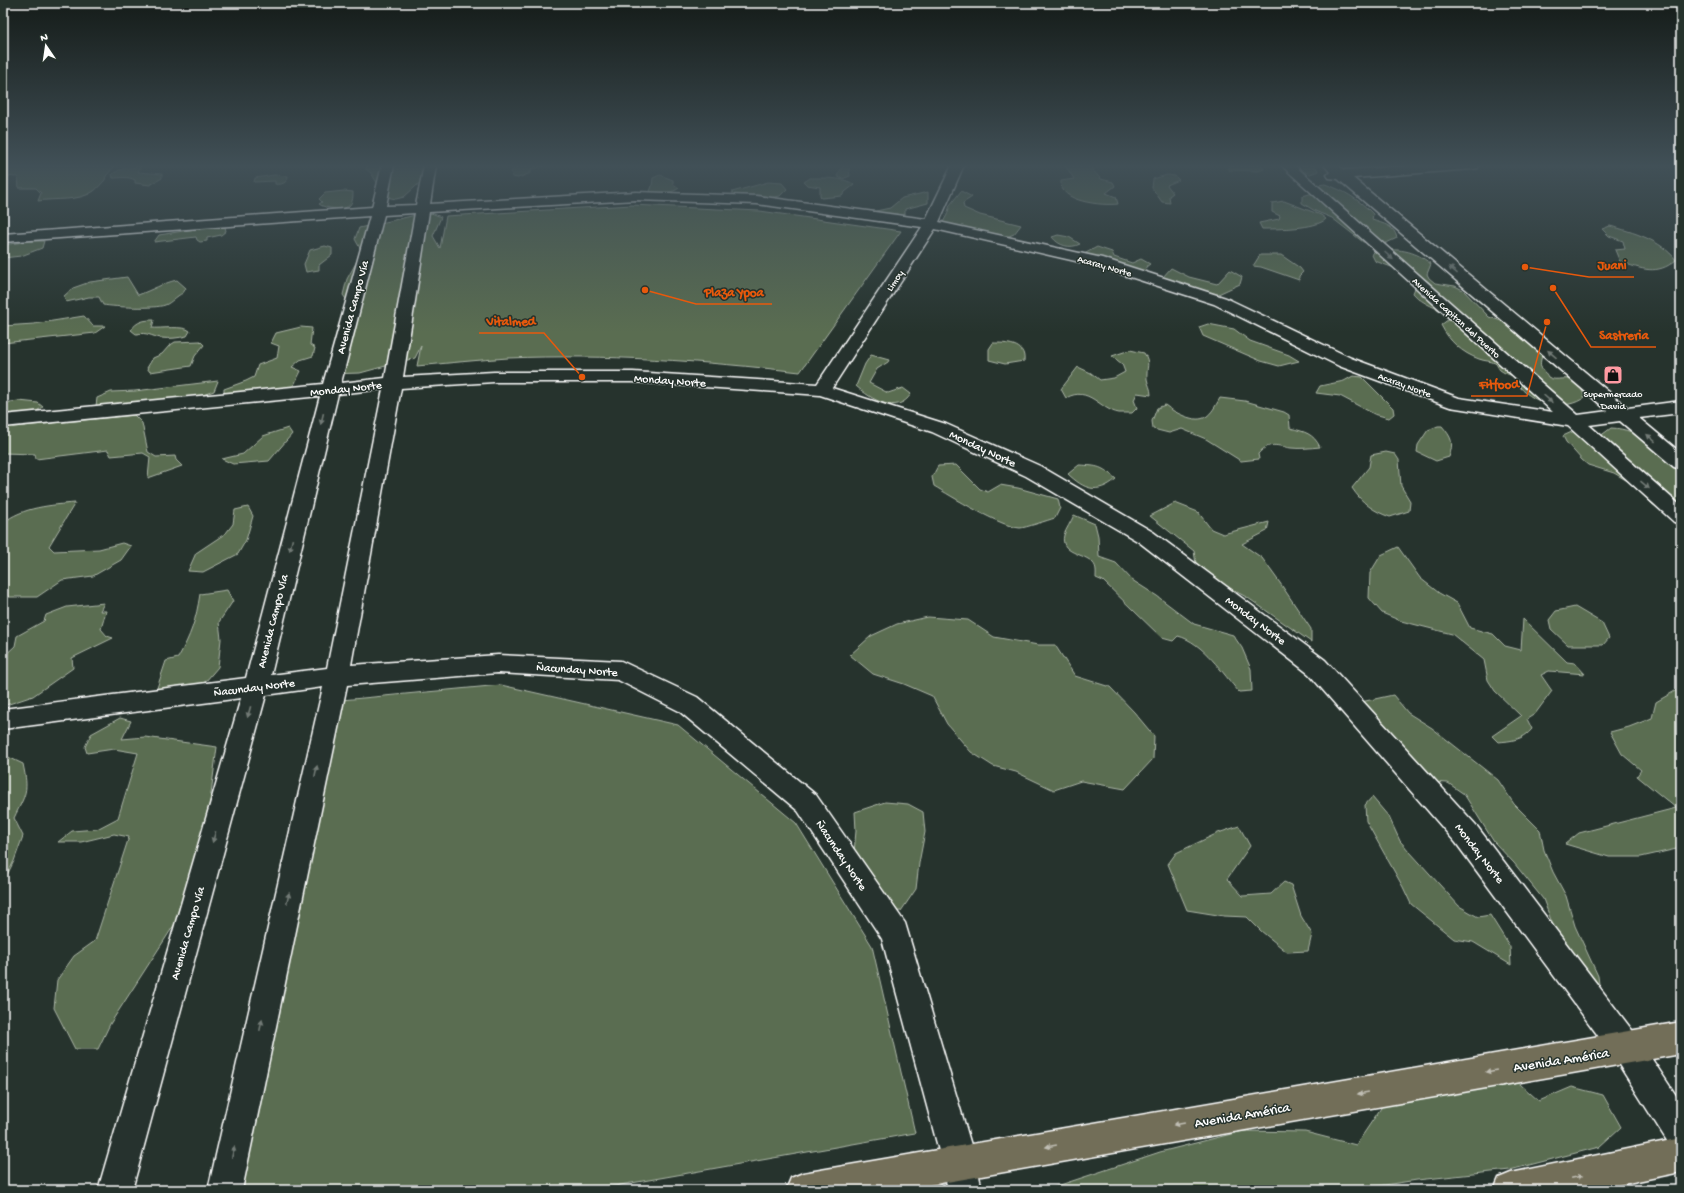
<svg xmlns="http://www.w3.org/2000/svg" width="1684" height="1193" font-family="'Gochi Hand',sans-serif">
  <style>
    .green { fill: #5a6d51; stroke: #acb6a8 }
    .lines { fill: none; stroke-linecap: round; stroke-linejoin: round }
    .minor-casing { stroke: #fff; stroke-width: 3 }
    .major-casing { stroke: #fff; stroke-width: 3 }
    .minor { fill: #26332d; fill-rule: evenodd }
    .major { fill: #726e59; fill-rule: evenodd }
    .oneway { fill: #727a76 }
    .oneway2 { fill: #c0beb4 }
    .labels { text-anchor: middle; stroke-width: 3; stroke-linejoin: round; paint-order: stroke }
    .far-street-label { font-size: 10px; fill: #fff; stroke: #26332d }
    .far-poi-label { font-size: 10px; fill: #fff; stroke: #26332d }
    .street-label { font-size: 12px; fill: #fff; stroke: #26332d }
    .near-street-label { font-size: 14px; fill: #fff; stroke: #26332d }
    .leader { fill: none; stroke: #e8590c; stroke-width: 1.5 }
    .callout-dot { fill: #e8590c; stroke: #26332d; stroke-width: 1.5 }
    .callout-label { font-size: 13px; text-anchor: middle; font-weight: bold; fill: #e8590c; stroke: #26332d; stroke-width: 3; stroke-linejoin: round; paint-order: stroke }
  </style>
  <rect width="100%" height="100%" fill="#26332d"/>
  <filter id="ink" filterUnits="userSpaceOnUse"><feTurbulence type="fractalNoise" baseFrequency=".025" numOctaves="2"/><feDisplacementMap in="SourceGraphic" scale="8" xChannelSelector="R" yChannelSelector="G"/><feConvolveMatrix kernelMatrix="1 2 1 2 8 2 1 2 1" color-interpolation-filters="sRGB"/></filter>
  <g filter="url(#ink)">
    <g class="green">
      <path d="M 3,165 L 76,165 C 88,168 102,162 114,167 L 106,176 L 105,180 C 101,184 98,188 94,191 C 79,202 55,198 38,201 L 41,193 L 36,188 L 19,188 L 18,177 L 3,176 Z"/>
      <path d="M 367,165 L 428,165 L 429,168 L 426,177 L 404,197 L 396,199 L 386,197 L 371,173 L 366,169 Z"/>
      <path d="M 527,165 L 550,165 L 531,169 L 531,173 L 518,178 L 512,177 L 511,172 L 514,168 Z"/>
      <path d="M 843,165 L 851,165 L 849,169 L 850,176 L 842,179 L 837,176 Z"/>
      <path d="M 1065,165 L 1088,165 L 1101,179 L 1113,182 L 1115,186 L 1106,193 L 1116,197 L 1118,204 C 1103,206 1058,202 1061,181 L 1074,179 Z"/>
      <path d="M 1232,165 L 1261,165 L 1264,169 L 1258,171 L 1229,170 L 1229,166 Z"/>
      <path d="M 1293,165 L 1314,165 L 1316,167 L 1318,171 L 1310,174 L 1296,168 Z"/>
      <path d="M 141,166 L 138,172 L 162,174 L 162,178 L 150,185 L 135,183 L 135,180 C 128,176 120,178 113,178 L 112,174 L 122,169 Z"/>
      <path d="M 274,175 L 288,176 C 288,183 281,185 275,184 L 275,181 L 254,182 L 255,178 Z"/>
      <path d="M 660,175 L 673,180 L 673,184 L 679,188 C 672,194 663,191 655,195 L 649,194 L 652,186 L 653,178 Z"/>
      <path d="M 1167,175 L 1175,176 L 1179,180 L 1167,185 L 1173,193 L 1169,196 L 1170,203 L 1162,202 L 1152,188 L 1153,179 Z"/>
      <path d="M 810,178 C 821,178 847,177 854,185 L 845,192 L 842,196 L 821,198 L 820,195 L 820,187 L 807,185 L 804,182 Z"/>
      <path d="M 768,182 L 782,183 L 787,189 L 780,196 L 770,198 L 734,195 L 732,192 Z"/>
      <path d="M 1325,184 C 1343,190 1360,200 1373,214 L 1372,220 C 1384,224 1394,225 1397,238 L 1382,245 L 1363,242 L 1332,218 L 1315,211 L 1302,203 L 1302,196 L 1317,192 L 1317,185 Z"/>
      <path d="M 344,191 L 353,192 C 353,196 353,201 350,205 C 345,211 325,209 319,204 L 322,202 L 319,199 L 325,193 Z"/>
      <path d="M 961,191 L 972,197 L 963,203 L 964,208 L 980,215 L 1021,225 L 1014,234 L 999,240 L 942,224 L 947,215 L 950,205 Z"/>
      <path d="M 928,192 L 928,203 L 905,209 L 905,215 L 908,220 L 901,223 L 873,221 L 871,212 L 890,208 L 902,198 Z"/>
      <path d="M 1284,201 L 1321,215 L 1326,219 C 1316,229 1277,229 1262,229 L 1259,223 L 1279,219 L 1280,216 L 1272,212 L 1272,203 Z"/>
      <path d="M 632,205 L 760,211 L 901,231 L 800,372 C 704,361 605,354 508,358 C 478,360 448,363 417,366 L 421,346 L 415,358 L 360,373 L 328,374 L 349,303 L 343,295 L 347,279 L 362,252 L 355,239 L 359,228 L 429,212 L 441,217 L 433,236 L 440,248 L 446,216 Z"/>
      <path d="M 214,226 L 225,227 L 226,231 L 221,235 L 207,238 L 207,241 L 200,242 L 197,240 L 196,237 L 154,242 L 159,235 Z"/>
      <path d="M 1610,226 C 1633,232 1661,240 1676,260 C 1657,276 1642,269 1620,262 L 1615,250 L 1625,249 L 1623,241 L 1609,236 L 1602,229 Z"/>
      <path d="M 1058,235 L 1069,237 L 1080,244 C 1070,249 1059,246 1052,237 Z"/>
      <path d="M 30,241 L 44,241 L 42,248 L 21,256 L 3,258 L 3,245 Z"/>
      <path d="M 325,246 L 332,248 L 332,255 L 319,265 L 319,270 L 306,272 L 304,264 L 310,250 Z"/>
      <path d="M 1097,247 L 1112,252 L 1114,257 L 1132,263 L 1141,259 L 1150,264 L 1146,267 L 1145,272 C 1120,274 1107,271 1085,260 L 1084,254 Z"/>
      <path d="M 1375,250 C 1398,249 1413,249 1431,264 L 1427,274 L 1429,278 L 1435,283 L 1455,286 L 1463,290 L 1489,317 L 1517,326 L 1543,352 C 1541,360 1538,365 1544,372 C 1546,373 1547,375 1548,377 C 1556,383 1569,374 1578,383 C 1581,387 1583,393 1585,397 C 1566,412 1534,404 1520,387 L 1522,382 C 1514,374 1508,376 1500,370 C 1498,368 1497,364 1495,363 C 1491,361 1484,361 1479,359 C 1462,353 1449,341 1441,325 L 1449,319 L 1449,317 C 1437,306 1424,306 1413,293 L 1415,288 L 1414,284 L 1401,275 L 1397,269 L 1375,261 L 1372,255 Z"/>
      <path d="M 1260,255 L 1281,255 L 1300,268 L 1303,272 L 1299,276 L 1299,280 L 1261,267 L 1253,266 Z"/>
      <path d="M 1171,268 L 1189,277 L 1217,284 L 1230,270 L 1242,277 L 1240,284 L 1214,296 L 1162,278 Z"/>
      <path d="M 127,277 L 138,295 C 152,290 163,283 177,280 L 186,288 L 183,293 C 176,296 171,303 165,305 C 154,309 115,307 103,305 L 99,297 L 89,297 L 66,302 L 64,296 L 73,288 L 90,282 Z"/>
      <path d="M 84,316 L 93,326 L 105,326 L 95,333 L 3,343 L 3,326 L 34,324 Z"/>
      <path d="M 154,320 L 152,328 C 160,329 184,325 190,331 L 187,336 C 178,338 170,339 161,338 C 150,336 148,332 136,334 L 131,330 C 137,321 144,320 154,320 Z"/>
      <path d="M 1208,324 L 1234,329 L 1250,341 L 1289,355 L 1299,361 L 1279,366 L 1261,361 L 1203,336 L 1199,327 Z"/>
      <path d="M 301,327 L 312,328 L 310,345 L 315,348 L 313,356 L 300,360 L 292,367 L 301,371 L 294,385 L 284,393 L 230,394 L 224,392 L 224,389 L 246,381 L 254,377 L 258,365 L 277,358 L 279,346 L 271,343 L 276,333 Z"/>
      <path d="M 200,341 L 204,345 L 195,356 L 191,366 L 150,372 L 147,368 L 153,358 L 162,354 L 169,346 L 175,342 Z"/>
      <path d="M 993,343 C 1006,343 1026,343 1024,361 L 1005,364 L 989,360 L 989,349 Z"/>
      <path d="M 1130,350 L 1144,353 C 1151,363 1146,368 1147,379 C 1148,385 1151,388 1151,395 L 1137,393 L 1134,400 L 1137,408 L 1132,413 C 1128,413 1123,413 1119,413 C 1100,410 1089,385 1066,398 L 1061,389 L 1078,367 L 1091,373 L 1100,380 L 1114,378 L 1125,372 L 1122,364 L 1112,356 Z"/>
      <path d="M 871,355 L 889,360 L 888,362 L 877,369 L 869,383 L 888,393 L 903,388 L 911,394 C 897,416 871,399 856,386 L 865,364 Z"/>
      <path d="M 1353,376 L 1362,377 L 1393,408 L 1394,414 L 1389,418 L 1374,414 L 1340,396 L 1316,393 L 1320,386 L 1344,381 Z"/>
      <path d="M 218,381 L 214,391 L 200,396 L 175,402 L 136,402 L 96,406 L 97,398 L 111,392 L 135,391 Z"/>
      <path d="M 1220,398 L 1245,401 L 1284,412 L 1289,415 L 1290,428 C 1305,432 1313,433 1320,447 C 1310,448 1300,449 1291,448 C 1277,446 1269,441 1258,454 L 1259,459 L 1241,461 L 1206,439 L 1182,429 L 1169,433 L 1153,429 L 1152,421 L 1157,408 L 1165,405 C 1171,410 1177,413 1184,416 C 1205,424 1210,416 1220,398 Z"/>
      <path d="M 19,401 L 38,403 L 43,407 L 35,412 L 3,414 L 3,403 Z"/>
      <path d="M 134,415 L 142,423 L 148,452 L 156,457 L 175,456 L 176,460 L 182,466 L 148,478 L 150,457 L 143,453 L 111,456 L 108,450 L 36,459 L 35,454 L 3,453 L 3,423 L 9,424 L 13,427 Z"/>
      <path d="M 1438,426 L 1442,426 C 1452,438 1454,442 1449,457 L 1436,461 L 1417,452 L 1418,445 L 1428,430 Z"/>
      <path d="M 288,428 L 292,434 L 269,461 L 233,464 L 222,459 L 243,454 L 263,436 Z"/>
      <path d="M 1611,428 C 1641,429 1660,449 1681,467 L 1681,531 L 1670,516 L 1652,504 L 1631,483 L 1614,473 L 1588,465 L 1582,460 L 1566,442 L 1563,436 L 1574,431 L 1599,437 Z"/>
      <path d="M 1386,452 L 1395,454 L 1399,460 L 1401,486 L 1410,501 L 1409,511 L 1390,517 C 1373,511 1362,503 1352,488 L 1369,467 L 1371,455 Z"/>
      <path d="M 956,465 L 980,489 L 988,492 L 1000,485 L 1018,488 L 1058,499 L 1060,508 L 1055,518 C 1048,520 1025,528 1020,528 C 1001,527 951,496 934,486 L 932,477 L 938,466 Z"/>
      <path d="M 1079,465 C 1099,466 1101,466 1116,479 C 1097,495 1084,489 1068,474 Z"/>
      <path d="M 75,503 L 49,546 L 54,551 L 99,549 L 122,543 L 131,546 L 121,560 L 93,576 L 62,580 L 37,597 L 3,597 L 3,523 C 22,507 52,505 75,503 Z"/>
      <path d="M 1175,503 L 1198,512 L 1211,529 L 1223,534 L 1269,522 L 1267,531 L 1242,544 L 1262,558 L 1280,583 L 1311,629 L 1311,642 L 1248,598 L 1197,570 L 1194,551 L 1150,516 Z"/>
      <path d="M 248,507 L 253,516 L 246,540 L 238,554 L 203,572 L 188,571 L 196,553 L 226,533 L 233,524 L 235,510 Z"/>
      <path d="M 1074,515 L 1095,524 L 1098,536 L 1099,557 L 1116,563 L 1132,580 L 1157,596 L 1194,624 L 1233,635 L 1242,648 L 1251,669 L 1252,691 L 1239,692 C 1223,674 1203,642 1178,636 L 1173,641 L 1162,638 L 1103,581 L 1096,578 C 1096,573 1097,567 1093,563 C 1085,553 1059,554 1064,535 C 1066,529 1071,522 1074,515 Z"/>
      <path d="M 1398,547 L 1420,578 L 1439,593 L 1457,603 L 1470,628 L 1493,634 L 1505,646 L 1521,650 L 1523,619 L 1567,662 L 1575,663 L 1585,674 L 1549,671 L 1541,675 L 1552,691 L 1535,714 L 1527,719 L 1532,729 C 1523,740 1511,741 1498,742 L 1492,736 L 1521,716 L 1495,691 L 1488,680 L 1484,660 L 1452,634 L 1401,621 L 1382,613 L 1369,598 L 1370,573 L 1381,555 Z"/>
      <path d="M 227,590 L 233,601 L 219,622 L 221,639 L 218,667 L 206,681 L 183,699 L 153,700 L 166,661 L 178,658 C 191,635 196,620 200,594 Z"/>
      <path d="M 104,603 L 100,611 L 106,611 L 101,629 L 107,636 L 113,638 L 72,658 L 73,668 L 33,696 L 3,706 L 3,657 L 15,646 L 17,636 L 44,621 L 46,615 L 67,607 Z"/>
      <path d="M 1575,607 L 1602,623 L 1609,638 L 1603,645 L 1568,645 L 1551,629 L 1549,620 L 1556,611 Z"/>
      <path d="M 928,617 L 968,620 L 994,637 L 1038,645 L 1055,645 L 1075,676 L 1110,687 L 1134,712 L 1154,736 L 1153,759 L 1125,789 L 1081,781 L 1054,790 L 1016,772 L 993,766 L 971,752 L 947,724 L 932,696 L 904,684 L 873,674 L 850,655 L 871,636 L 897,624 Z"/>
      <path d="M 501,685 L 678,725 L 796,823 L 872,946 L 915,1133 L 592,1190 L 225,1190 L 331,701 Z"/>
      <path d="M 1681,689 L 1681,848 L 1641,857 L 1609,857 L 1565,844 L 1579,833 L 1676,808 L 1637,776 L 1641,770 L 1622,754 L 1610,732 L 1629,727 L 1652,718 L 1656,702 L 1675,691 Z"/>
      <path d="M 1393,695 L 1408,713 L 1432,728 L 1498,780 L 1514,804 L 1540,830 L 1544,850 L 1553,872 L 1566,896 L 1575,926 L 1598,976 L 1600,992 L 1567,962 L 1543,899 L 1514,863 L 1494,842 L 1464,794 L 1448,783 L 1428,782 L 1361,702 Z"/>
      <path d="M 120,718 L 131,721 L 122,739 L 145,737 L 217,747 L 209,809 L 187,905 L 110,1024 L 98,1049 L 75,1049 L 54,1008 L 57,980 L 74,956 L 95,941 L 129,837 L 114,834 L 81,842 L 58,842 L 72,831 L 97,829 L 118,818 L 138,753 L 114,749 L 87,753 L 85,747 L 91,734 Z"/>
      <path d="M 4,755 L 23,764 C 29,792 26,793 14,818 L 23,836 L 14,861 L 3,883 Z"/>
      <path d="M 1372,797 L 1389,817 L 1400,841 L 1459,906 L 1478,917 L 1490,915 L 1510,947 L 1511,965 L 1473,942 L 1454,939 L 1411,904 L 1403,887 L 1366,821 L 1365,805 Z"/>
      <path d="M 885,802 L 908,804 L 923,812 L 925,832 L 919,863 L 916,889 L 901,911 L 887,912 L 853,863 L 856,831 L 855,812 Z"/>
      <path d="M 1239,826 L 1250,846 L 1227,879 L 1243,896 L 1271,894 L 1284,882 L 1291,885 L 1301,916 L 1312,934 L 1308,951 L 1287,952 L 1261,931 L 1247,917 L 1224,916 L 1187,910 L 1168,864 L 1176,853 L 1218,833 Z"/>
      <path d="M 1503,1069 L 1539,1101 L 1572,1087 L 1603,1095 L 1621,1127 L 1599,1147 L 1510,1170 L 1417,1180 L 1352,1190 L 1045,1190 L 1160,1152 L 1243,1131 L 1305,1132 L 1356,1145 L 1385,1102 Z"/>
    </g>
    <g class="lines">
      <g class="minor-casing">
        <path id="minor" d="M 382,165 L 394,165 L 386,206 L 416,205 L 424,165 L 436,165 L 430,204 L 636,192 L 757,196 L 926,219 L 952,165 L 964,165 L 939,222 L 1102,258 L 1226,298 L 1351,358 L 1459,398 L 1553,412 L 1281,165 L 1294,165 L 1578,415 L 1608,411 L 1338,179 L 1329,178 L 1327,175 L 1330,172 L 1324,165 L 1337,165 L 1344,170 L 1424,165 L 1479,165 L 1478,168 L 1473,169 L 1353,178 L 1628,408 L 1681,401 L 1681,413 L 1639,418 L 1681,453 L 1681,469 L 1674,467 L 1620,421 L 1589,425 L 1681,506 L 1681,524 L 1674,522 L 1568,426 L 1450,407 L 1339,366 L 1214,304 L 1093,265 L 935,229 L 832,388 L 946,424 L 1040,466 L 1153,532 L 1325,660 L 1476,825 L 1638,1038 L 1681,1103 L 1681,1149 L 1669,1144 L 1616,1060 L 1456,843 L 1309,674 L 1139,542 L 1026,476 L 932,432 L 820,395 L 633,382 L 494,382 L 401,388 L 351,665 L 498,655 L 621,661 L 697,697 L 816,795 L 905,923 L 976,1162 L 982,1190 L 948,1190 L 942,1162 L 882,939 L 798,811 L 679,711 L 618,680 L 498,673 L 347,685 L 242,1190 L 208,1190 L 323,687 L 266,695 L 132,1190 L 98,1190 L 241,698 L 3,729 L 3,709 L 246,678 L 320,396 L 3,427 L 3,415 L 323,384 L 370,216 L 3,242 L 3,234 L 372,207 ZM 636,200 L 757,204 L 922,227 L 817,384 L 633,372 L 494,372 L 403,377 L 429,212 ZM 415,213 L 385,378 L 341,383 L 384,215 ZM 383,389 L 327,668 L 271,675 L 338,394 Z"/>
      </g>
      <g class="major-casing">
        <g id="major">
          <path d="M 1681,1022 L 1681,1054 L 901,1190 L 786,1190 L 791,1178 L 803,1173 Z"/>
          <path d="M 1681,1138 L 1681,1172 L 1594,1190 L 1494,1190 L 1499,1178 L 1511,1173 Z"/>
        </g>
      </g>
      <use href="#minor" class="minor"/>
      <use href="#major" class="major"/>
    </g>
    <defs><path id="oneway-solid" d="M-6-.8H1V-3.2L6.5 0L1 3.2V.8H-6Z"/></defs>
    <g class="oneway">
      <use href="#oneway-solid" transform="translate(1389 256) rotate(42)"/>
      <use href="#oneway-solid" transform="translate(1453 270) rotate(-140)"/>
      <use href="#oneway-solid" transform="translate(1552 354) rotate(-140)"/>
      <use href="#oneway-solid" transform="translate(1548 399) rotate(42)"/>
      <use href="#oneway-solid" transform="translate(322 419) rotate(104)"/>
      <use href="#oneway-solid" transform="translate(1651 438) rotate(-140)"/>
      <use href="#oneway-solid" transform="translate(1645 485) rotate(41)"/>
      <use href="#oneway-solid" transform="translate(291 545) rotate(104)"/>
      <use href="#oneway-solid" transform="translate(249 712) rotate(106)"/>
      <use href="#oneway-solid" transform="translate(316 771) rotate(-78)"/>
      <use href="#oneway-solid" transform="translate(214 837) rotate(106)"/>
      <use href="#oneway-solid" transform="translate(288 898) rotate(-78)"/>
      <use href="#oneway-solid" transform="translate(261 1025) rotate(-78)"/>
      <use href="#oneway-solid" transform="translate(233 1152) rotate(-78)"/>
    </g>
    <g class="oneway2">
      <use href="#oneway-solid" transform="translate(1491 1071) rotate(170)"/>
      <use href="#oneway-solid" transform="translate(1363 1093) rotate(170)"/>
      <use href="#oneway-solid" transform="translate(1179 1124) rotate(170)"/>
      <use href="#oneway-solid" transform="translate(1051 1146) rotate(170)"/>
      <use href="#oneway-solid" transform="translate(1577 1177) rotate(-12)"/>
    </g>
  </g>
  <linearGradient id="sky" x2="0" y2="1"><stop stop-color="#151c19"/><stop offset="0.5" stop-color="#415057"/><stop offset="1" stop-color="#415057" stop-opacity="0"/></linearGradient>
  <rect width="1684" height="332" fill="url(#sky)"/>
  <defs>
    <g id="shop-square" transform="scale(1)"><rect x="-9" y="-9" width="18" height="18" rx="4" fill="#ff9aa2" stroke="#26332d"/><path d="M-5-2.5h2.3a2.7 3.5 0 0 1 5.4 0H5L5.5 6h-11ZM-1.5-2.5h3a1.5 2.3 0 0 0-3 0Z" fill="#111"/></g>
  </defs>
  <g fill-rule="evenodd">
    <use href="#shop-square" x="1613" y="375"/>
  </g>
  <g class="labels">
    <g class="far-street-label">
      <text transform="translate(1105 265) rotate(16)" y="4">Acaray Norte</text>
      <text transform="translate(894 280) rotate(-57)" y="4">Limoy</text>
      <text transform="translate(1457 317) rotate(42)" y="4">Avenida Capitan del Puerto</text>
      <text transform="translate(1405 384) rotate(20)" y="4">Acaray Norte</text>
    </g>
    <g class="far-poi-label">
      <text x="1613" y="397">Supermercado<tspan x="1613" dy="12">David</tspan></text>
    </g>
    <g class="street-label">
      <text transform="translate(352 307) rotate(-75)" y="4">Avenida Campo Vía</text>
      <text transform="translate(670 380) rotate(4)" y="4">Monday Norte</text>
      <text transform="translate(346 388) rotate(-6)" y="4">Monday Norte</text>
      <text transform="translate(983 448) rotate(25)" y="4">Monday Norte</text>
      <text transform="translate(1256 620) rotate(37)" y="4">Monday Norte</text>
      <text transform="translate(272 621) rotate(-76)" y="4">Avenida Campo Vía</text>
      <text transform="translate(577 669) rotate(4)" y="4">Ñacunday Norte</text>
      <text transform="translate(254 687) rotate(-7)" y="4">Ñacunday Norte</text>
      <text transform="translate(1480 853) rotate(52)" y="4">Monday Norte</text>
      <text transform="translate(842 855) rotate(56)" y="4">Ñacunday Norte</text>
      <text transform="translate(187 933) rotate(-74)" y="4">Avenida Campo Vía</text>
    </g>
    <g class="near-street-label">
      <text transform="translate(1561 1059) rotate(-9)" y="5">Avenida América</text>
      <text transform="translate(1242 1114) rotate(-10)" y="5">Avenida América</text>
    </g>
  </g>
  <path class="leader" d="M1525 267L1589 277H1634M645 290L696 304H772M582 377L544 333H479M1553 288L1591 347H1656M1547 322L1527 396H1471"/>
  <g class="callout-dot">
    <circle cx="1525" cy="267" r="4"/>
    <circle cx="645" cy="290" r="4"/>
    <circle cx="582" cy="377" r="4"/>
    <circle cx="1553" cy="288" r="4"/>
    <circle cx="1547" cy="322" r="4"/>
  </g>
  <g class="callout-label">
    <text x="1612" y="269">Juani</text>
    <text x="734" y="296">Plaza Ypoa</text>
    <text x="511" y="325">Vitalmed</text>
    <text x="1624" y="339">Sastreria</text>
    <text x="1499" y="388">Fitfood</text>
  </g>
  <rect width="1684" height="1193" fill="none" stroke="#26332d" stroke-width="16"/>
  <rect x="8" y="8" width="1668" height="1177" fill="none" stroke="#fff" stroke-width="1.5" filter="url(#ink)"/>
  <g transform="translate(46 46) rotate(347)" stroke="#26332d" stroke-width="3" paint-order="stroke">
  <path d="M0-3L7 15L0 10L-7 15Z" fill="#ffffff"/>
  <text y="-6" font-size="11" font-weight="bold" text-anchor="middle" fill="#ffffff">N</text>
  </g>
</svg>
